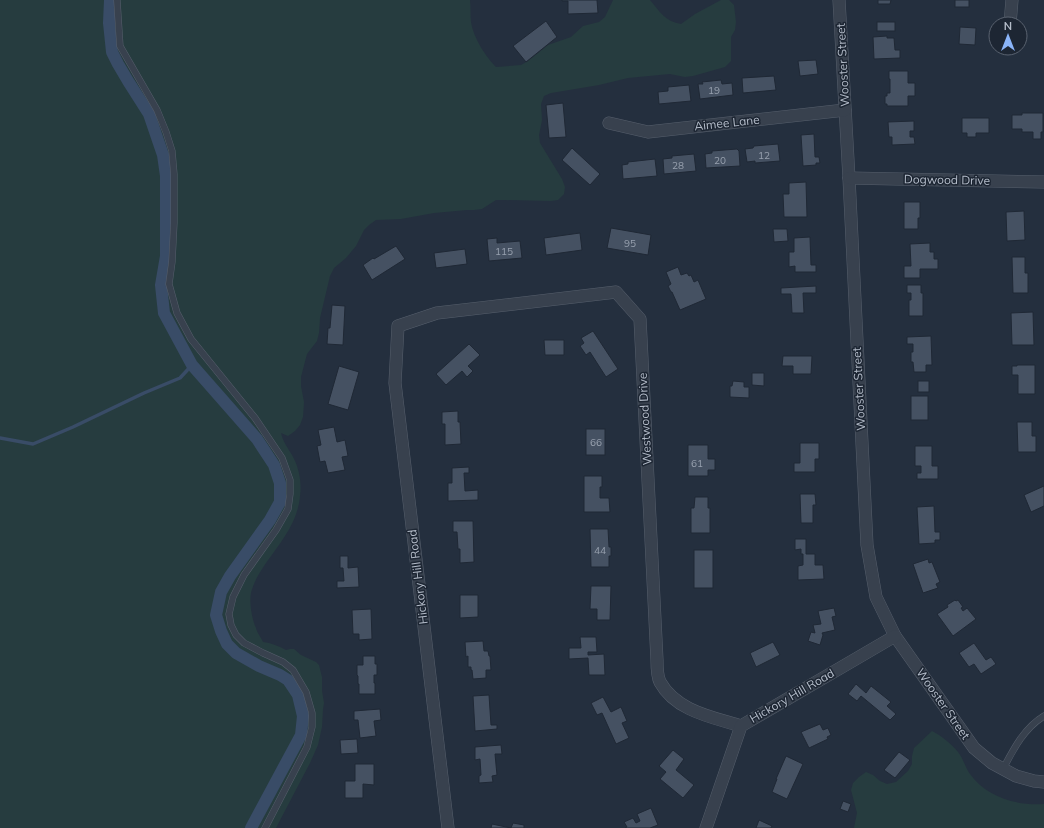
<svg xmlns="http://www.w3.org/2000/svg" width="1044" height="828" font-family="Mulish,sans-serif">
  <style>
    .green { fill: #263c3f }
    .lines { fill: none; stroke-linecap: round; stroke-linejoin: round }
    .stream { stroke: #394c67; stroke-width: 3.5 }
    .canal { stroke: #394c67; stroke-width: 12 }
    .building { fill: #455162; stroke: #1f2835 }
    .service-casing { stroke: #565f6c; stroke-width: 7 }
    .minor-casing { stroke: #565f6c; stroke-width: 13 }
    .service { stroke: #38414e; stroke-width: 6 }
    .minor { stroke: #38414e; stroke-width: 12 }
    .labels { text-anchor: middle; stroke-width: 3; stroke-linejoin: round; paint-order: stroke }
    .number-label { font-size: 10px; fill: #98a1af }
    .street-label { font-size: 12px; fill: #b4bcc9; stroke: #1d2633 }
  </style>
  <rect width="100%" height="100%" fill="#242f3e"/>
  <g class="green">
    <path d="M 0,0 L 470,0 C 471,7 470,15 471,22 C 473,37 486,57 496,67 L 521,65 L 528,61 L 548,45 L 571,37 L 583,26 L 599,22 L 605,17 L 613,0 L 650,0 C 659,11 666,22 681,24 L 695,14 L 721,0 L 729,0 L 734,5 L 736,22 L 735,30 L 731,37 L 731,61 L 725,67 L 693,76 L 685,77 L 670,74 L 628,78 L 599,85 L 551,93 L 544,96 L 541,104 L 542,120 L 539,135 L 540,143 L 562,179 L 565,187 L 564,194 L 558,200 L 551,201 L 503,200 L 496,200 L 482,209 L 474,210 L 467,210 L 434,213 L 401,219 L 376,220 L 369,225 L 364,230 L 356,246 L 346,258 L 334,268 L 330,276 L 320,318 L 319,333 L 317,341 L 307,354 L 301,377 L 301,386 L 304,402 L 303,417 L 300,425 L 295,431 L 288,436 L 281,433 C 283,442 288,448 292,455 C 299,467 302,483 300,496 C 298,522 281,542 266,563 C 260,572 254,581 251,593 C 249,602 252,620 256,628 C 257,633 261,637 263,642 C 271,643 279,646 286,650 L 290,649 L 294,649 L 301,655 L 316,662 L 319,665 L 322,677 L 322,691 L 324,703 L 323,709 L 322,727 L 318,745 L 310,763 L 276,828 L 0,828 Z"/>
    <path d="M 932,731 C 940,735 952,744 958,752 C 963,758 965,767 970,774 C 986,797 1017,806 1044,804 L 1044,828 L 854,828 L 857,813 L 851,790 L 853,783 L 859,777 L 866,772 L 873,775 L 880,781 L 887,784 L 896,782 L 908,771 L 912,764 L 912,756 L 914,748 Z"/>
  </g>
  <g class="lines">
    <path class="stream" d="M 0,438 L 33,444 L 73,427 L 144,393 L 180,378 L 192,365"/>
    <path class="canal" d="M 110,0 L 109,23 L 112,52 L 118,64 L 128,81 L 149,114 L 163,155 L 166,176 L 166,256 L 161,285 L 164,313 L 192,365 L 257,439 L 274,465 L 280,483 L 280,502 L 270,520 L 230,576 L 221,592 L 216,615 L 221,631 L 227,644 L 236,653 L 259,666 L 280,675 L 288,680 L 298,695 L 303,716 L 301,735 L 251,828"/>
  </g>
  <g class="building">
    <path d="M 562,0 L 597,0 L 598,13 L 568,14 L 568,1 L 562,1 Z"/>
    <path d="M 878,0 L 891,0 L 890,4 L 878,4 Z"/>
    <rect x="955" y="0" width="14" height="7"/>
    <path d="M 546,21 L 557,37 L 526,62 L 513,46 Z"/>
    <rect x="877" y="22" width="18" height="9"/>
    <path d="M 960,27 L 976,28 L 975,45 L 959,44 Z"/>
    <path d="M 887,36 L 887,38 L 894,38 L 895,50 L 900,50 L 900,58 L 874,59 L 873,37 Z"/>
    <path d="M 816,60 L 818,74 L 800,76 L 798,61 Z"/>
    <path d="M 889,71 L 908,71 L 908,83 L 915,83 L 915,96 L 908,96 L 908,106 L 887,106 L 887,104 L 885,104 L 885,96 L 887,96 L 887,93 L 890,93 L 890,79 L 889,79 Z"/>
    <path d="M 774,76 L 776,90 L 743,93 L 742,78 Z"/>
    <path d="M 721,80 L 722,84 L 732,83 L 733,95 L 700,99 L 698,84 L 703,84 L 702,82 Z"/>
    <path d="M 689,85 L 691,101 L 659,104 L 658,92 L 668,91 L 668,87 Z"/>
    <path d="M 563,103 L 566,137 L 549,138 L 546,105 Z"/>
    <path d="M 1022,113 L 1043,113 L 1043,132 L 1041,132 L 1041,139 L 1033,139 L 1033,132 L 1022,132 L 1022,129 L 1012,129 L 1012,115 L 1022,115 Z"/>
    <path d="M 962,118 L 989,118 L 989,133 L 976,133 L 976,137 L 967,137 L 967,133 L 962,133 Z"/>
    <path d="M 914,121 L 914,131 L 910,131 L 910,137 L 914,137 L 915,144 L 892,145 L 892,137 L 889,137 L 888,122 Z"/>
    <path d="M 814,134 L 815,157 L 819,157 L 820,163 L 816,163 L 816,165 L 803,166 L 801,135 Z"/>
    <path d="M 778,144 L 780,161 L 755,163 L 755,161 L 747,162 L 745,149 L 753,148 L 754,146 Z"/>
    <path d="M 572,148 L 600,174 L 590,185 L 562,160 Z"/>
    <path d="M 737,149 L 739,151 L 740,166 L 706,168 L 705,154 L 712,153 L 712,151 Z"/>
    <path d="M 694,154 L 696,171 L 664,174 L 663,159 L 672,158 L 672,156 Z"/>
    <path d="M 655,159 L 657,176 L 623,179 L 622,165 L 628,164 L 628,162 Z"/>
    <path d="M 806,182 L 807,217 L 784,217 L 783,194 L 789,194 L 789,183 Z"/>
    <path d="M 904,202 L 920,202 L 920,218 L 918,218 L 918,229 L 904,229 Z"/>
    <path d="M 1024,211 L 1025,240 L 1007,241 L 1006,212 Z"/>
    <path d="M 611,228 L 651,235 L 648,255 L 607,248 Z"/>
    <path d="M 773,229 L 787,229 L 788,241 L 774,242 Z"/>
    <path d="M 580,233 L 582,250 L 546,255 L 544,238 Z"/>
    <path d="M 810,237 L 811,265 L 816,265 L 816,272 L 795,272 L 795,266 L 789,267 L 789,252 L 794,252 L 794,238 Z"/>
    <path d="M 497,238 L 497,243 L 520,241 L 522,258 L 489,261 L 487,239 Z"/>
    <path d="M 930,243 L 930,252 L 934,252 L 934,259 L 938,259 L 938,269 L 920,269 L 920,278 L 904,278 L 904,266 L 911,266 L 910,244 Z"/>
    <path d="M 396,246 L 405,259 L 372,280 L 363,265 L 373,258 L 374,259 Z"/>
    <path d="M 465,249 L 467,264 L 436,268 L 434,253 Z"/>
    <path d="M 1012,257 L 1025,257 L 1025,273 L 1028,273 L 1028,293 L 1013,293 Z"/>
    <path d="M 678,267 L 681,275 L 687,273 L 689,276 L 691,275 L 694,282 L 698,280 L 706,299 L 680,310 L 672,292 L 671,292 L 668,286 L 671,284 L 666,272 Z"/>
    <path d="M 907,285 L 921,285 L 921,293 L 923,293 L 923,316 L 909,316 L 909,300 L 911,300 L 911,293 L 907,293 Z"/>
    <path d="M 816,286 L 816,293 L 803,293 L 804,313 L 792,313 L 791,294 L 781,294 L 781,288 Z"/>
    <path d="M 332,305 L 345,306 L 343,345 L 327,344 L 328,328 L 330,328 Z"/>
    <path d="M 1033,312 L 1034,345 L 1012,345 L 1011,313 Z"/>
    <path d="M 593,331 L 618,369 L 606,377 L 590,352 L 586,355 L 580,346 L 584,343 L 581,338 Z"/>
    <path d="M 931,336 L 932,365 L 926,365 L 926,372 L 914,372 L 913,362 L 911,362 L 911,352 L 913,352 L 913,344 L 907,344 L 907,337 Z"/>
    <path d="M 544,340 L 564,340 L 564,355 L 545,355 Z"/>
    <path d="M 469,344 L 480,355 L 468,366 L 473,371 L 467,377 L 462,371 L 446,385 L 436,374 Z"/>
    <path d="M 783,356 L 812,356 L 811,374 L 793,374 L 793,366 L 782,366 Z"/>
    <path d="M 1017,365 L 1035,365 L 1035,394 L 1018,394 L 1018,375 L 1012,375 L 1012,366 L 1017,366 Z"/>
    <path d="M 339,366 L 359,372 L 348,410 L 328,404 Z"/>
    <path d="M 752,373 L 764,373 L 764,386 L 752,385 Z"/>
    <path d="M 733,381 L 744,382 L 744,387 L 749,387 L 749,398 L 730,397 L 730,386 L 732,386 Z"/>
    <rect x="918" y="381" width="11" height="11"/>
    <rect x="911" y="396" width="17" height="24"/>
    <path d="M 458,411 L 458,422 L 460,422 L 461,444 L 445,445 L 445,424 L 442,424 L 442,412 Z"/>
    <path d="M 1017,422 L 1032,422 L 1032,436 L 1036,436 L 1036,452 L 1018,452 Z"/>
    <path d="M 334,427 L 337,442 L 345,440 L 348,456 L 342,457 L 345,470 L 328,473 L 325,461 L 320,462 L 317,446 L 321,445 L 318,430 Z"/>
    <rect x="586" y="429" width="19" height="26"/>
    <path d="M 800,443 L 819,443 L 819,459 L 815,459 L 815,472 L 794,472 L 794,463 L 800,463 Z"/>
    <path d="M 688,445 L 708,445 L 708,459 L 715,459 L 715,470 L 708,470 L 708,476 L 688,476 Z"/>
    <path d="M 915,446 L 932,446 L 932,466 L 938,466 L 938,479 L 917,479 L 917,473 L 921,473 L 921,466 L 915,466 Z"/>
    <path d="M 469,467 L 469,473 L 464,473 L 465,491 L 478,490 L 478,500 L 448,501 L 448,483 L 452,483 L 452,468 Z"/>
    <path d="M 584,476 L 602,476 L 602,487 L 600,487 L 600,498 L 609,498 L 610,512 L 584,512 Z"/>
    <path d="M 1044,486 L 1044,506 L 1031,512 L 1024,495 Z"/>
    <path d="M 800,494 L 815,494 L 816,505 L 813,505 L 813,523 L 801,523 Z"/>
    <path d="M 695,497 L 708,497 L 708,508 L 710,508 L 710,533 L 691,533 L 691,508 L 694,508 Z"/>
    <path d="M 934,506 L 935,532 L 940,532 L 940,540 L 935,540 L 935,543 L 919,544 L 917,507 Z"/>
    <path d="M 453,521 L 473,521 L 474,562 L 460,563 L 460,549 L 458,549 L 457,532 L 453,532 Z"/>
    <path d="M 590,529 L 608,529 L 609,547 L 611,547 L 611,556 L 609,556 L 609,567 L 591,567 Z"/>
    <path d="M 795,539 L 806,539 L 806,554 L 815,554 L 815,565 L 823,565 L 824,579 L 798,580 L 798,566 L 803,565 L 803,554 L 801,554 L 801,549 L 795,550 Z"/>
    <rect x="694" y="550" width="19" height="38"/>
    <path d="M 340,556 L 348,556 L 348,568 L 358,567 L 359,587 L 337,588 L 337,581 L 344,581 L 343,568 L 340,568 Z"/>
    <path d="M 928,559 L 929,563 L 932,562 L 940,582 L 936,584 L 938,588 L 923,593 L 913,564 Z"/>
    <path d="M 591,586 L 611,586 L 610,620 L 597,620 L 597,609 L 590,609 Z"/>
    <path d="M 460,595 L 478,595 L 478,617 L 460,618 Z"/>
    <path d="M 955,600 L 956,601 L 958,600 L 963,607 L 961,608 L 963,611 L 967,608 L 976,619 L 953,636 L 937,614 L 948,607 L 947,605 Z"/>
    <path d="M 834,608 L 836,616 L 832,617 L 835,630 L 822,633 L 823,635 L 820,645 L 808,641 L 811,632 L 815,633 L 813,625 L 821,624 L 818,611 Z"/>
    <path d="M 371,609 L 372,639 L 359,640 L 359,634 L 353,634 L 352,610 Z"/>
    <path d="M 580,637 L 596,637 L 597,652 L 588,652 L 588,655 L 604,654 L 605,675 L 589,675 L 588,658 L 569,659 L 569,648 L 581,648 Z"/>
    <path d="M 483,641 L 484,651 L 488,651 L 489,656 L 490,656 L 491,670 L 486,670 L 486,678 L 473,679 L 472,670 L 471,670 L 471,667 L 468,667 L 468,656 L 466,657 L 465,642 Z"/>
    <path d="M 773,642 L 780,655 L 756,667 L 750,653 Z"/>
    <path d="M 974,643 L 986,660 L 991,657 L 996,664 L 981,674 L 974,664 L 969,667 L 959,653 Z"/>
    <path d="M 363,656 L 375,656 L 375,664 L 377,664 L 377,675 L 374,675 L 374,683 L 375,683 L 375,694 L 359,694 L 359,684 L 358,684 L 358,676 L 357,675 L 357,665 L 363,665 Z"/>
    <path d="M 856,684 L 866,693 L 871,686 L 891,702 L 887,706 L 896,714 L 890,720 L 861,696 L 857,701 L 848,694 Z"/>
    <path d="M 489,695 L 491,725 L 497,725 L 497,729 L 475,731 L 473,696 Z"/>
    <path d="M 603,697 L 611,712 L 621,707 L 627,721 L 622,723 L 629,738 L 616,744 L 602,713 L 597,715 L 591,703 Z"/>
    <path d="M 380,709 L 381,720 L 374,721 L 376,736 L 360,738 L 358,720 L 354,720 L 354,711 Z"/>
    <path d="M 820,724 L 823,730 L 828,728 L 831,735 L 827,737 L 828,739 L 809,748 L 801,732 Z"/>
    <path d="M 357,739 L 358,753 L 341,754 L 340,740 Z"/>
    <path d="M 501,745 L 502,754 L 495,754 L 497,775 L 492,776 L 493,782 L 479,783 L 479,776 L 481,775 L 480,759 L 475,760 L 475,747 Z"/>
    <path d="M 673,750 L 684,759 L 676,770 L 694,785 L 683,798 L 660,779 L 666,772 L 659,766 Z"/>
    <path d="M 899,752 L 910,760 L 895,778 L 884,770 Z"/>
    <path d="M 786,756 L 803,764 L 787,799 L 772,792 L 777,779 L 776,779 Z"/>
    <path d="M 355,764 L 374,764 L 374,785 L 363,784 L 363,798 L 345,798 L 345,781 L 355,781 Z"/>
    <path d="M 843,801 L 851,804 L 848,812 L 840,809 Z"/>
    <path d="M 651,808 L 658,825 L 650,828 L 625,828 L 627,827 L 624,822 L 633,818 L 636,823 L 640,821 L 637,814 Z"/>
    <path d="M 759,820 L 772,826 L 771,828 L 756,828 Z"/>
    <path d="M 513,823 L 524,825 L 524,828 L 491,828 L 492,824 L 511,828 Z"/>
  </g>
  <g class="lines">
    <g class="service-casing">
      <g id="service">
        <path d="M 117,0 L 120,46 L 157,110 L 166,132 L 172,151 L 174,174 L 174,223 L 172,262 L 169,284 L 177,313 L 191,339 L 255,418 L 282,458 L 290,480 L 290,494 L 288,509 L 276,530 L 244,575 L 233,597 L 229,614 L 231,625 L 236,635 L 244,643 L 263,653 L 283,662 L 293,670 L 306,692 L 312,713 L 312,727 L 307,747 L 265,828"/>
        <path d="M 1003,769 C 1013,750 1024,728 1044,716"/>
      </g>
    </g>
    <g class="minor-casing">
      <g id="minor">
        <path d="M 839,0 L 849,178 L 867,545 L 876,597 L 895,636 L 974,748 L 992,763 L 1016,776 L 1034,781 L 1044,782"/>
        <path d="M 1010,24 L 1012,0"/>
        <path d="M 609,123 L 648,132 L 845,110"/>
        <path d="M 849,178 L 1044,182"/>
        <path d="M 448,828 L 395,383 L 398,326 L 437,313 L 616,292 L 640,319 L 657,660 C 657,667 657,676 660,682 C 676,711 712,717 741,726"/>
        <path d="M 706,828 L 741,726 L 895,636"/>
      </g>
    </g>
    <use href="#service" class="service"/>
    <use href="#minor" class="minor"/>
  </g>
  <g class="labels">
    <g class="number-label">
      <text x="714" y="94">19</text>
      <text x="764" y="159">12</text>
      <text x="720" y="164">20</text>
      <text x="678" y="169">28</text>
      <text x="630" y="247">95</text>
      <text x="504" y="255">115</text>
      <text x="596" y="446">66</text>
      <text x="697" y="467">61</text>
      <text x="600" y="554">44</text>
    </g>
    <g class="street-label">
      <text transform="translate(843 65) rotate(-93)" y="4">Wooster Street</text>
      <text transform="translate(727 123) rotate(-6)" y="4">Aimee Lane</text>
      <text transform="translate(947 180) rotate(1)" y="4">Dogwood Drive</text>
      <text transform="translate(859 389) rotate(-93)" y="4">Wooster Street</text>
      <text transform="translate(645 419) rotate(-93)" y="4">Westwood Drive</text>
      <text transform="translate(418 577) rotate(-97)" y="4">Hickory Hill Road</text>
      <text transform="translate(792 696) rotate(-30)" y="4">Hickory Hill Road</text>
      <text transform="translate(943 704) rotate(55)" y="4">Wooster Street</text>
    </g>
  </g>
  <g transform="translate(1008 36)"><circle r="19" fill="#1d2633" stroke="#59626f"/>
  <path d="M0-3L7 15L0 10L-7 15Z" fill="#8ab4f8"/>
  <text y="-6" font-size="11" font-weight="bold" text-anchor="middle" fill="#b4bcc9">N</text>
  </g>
</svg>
